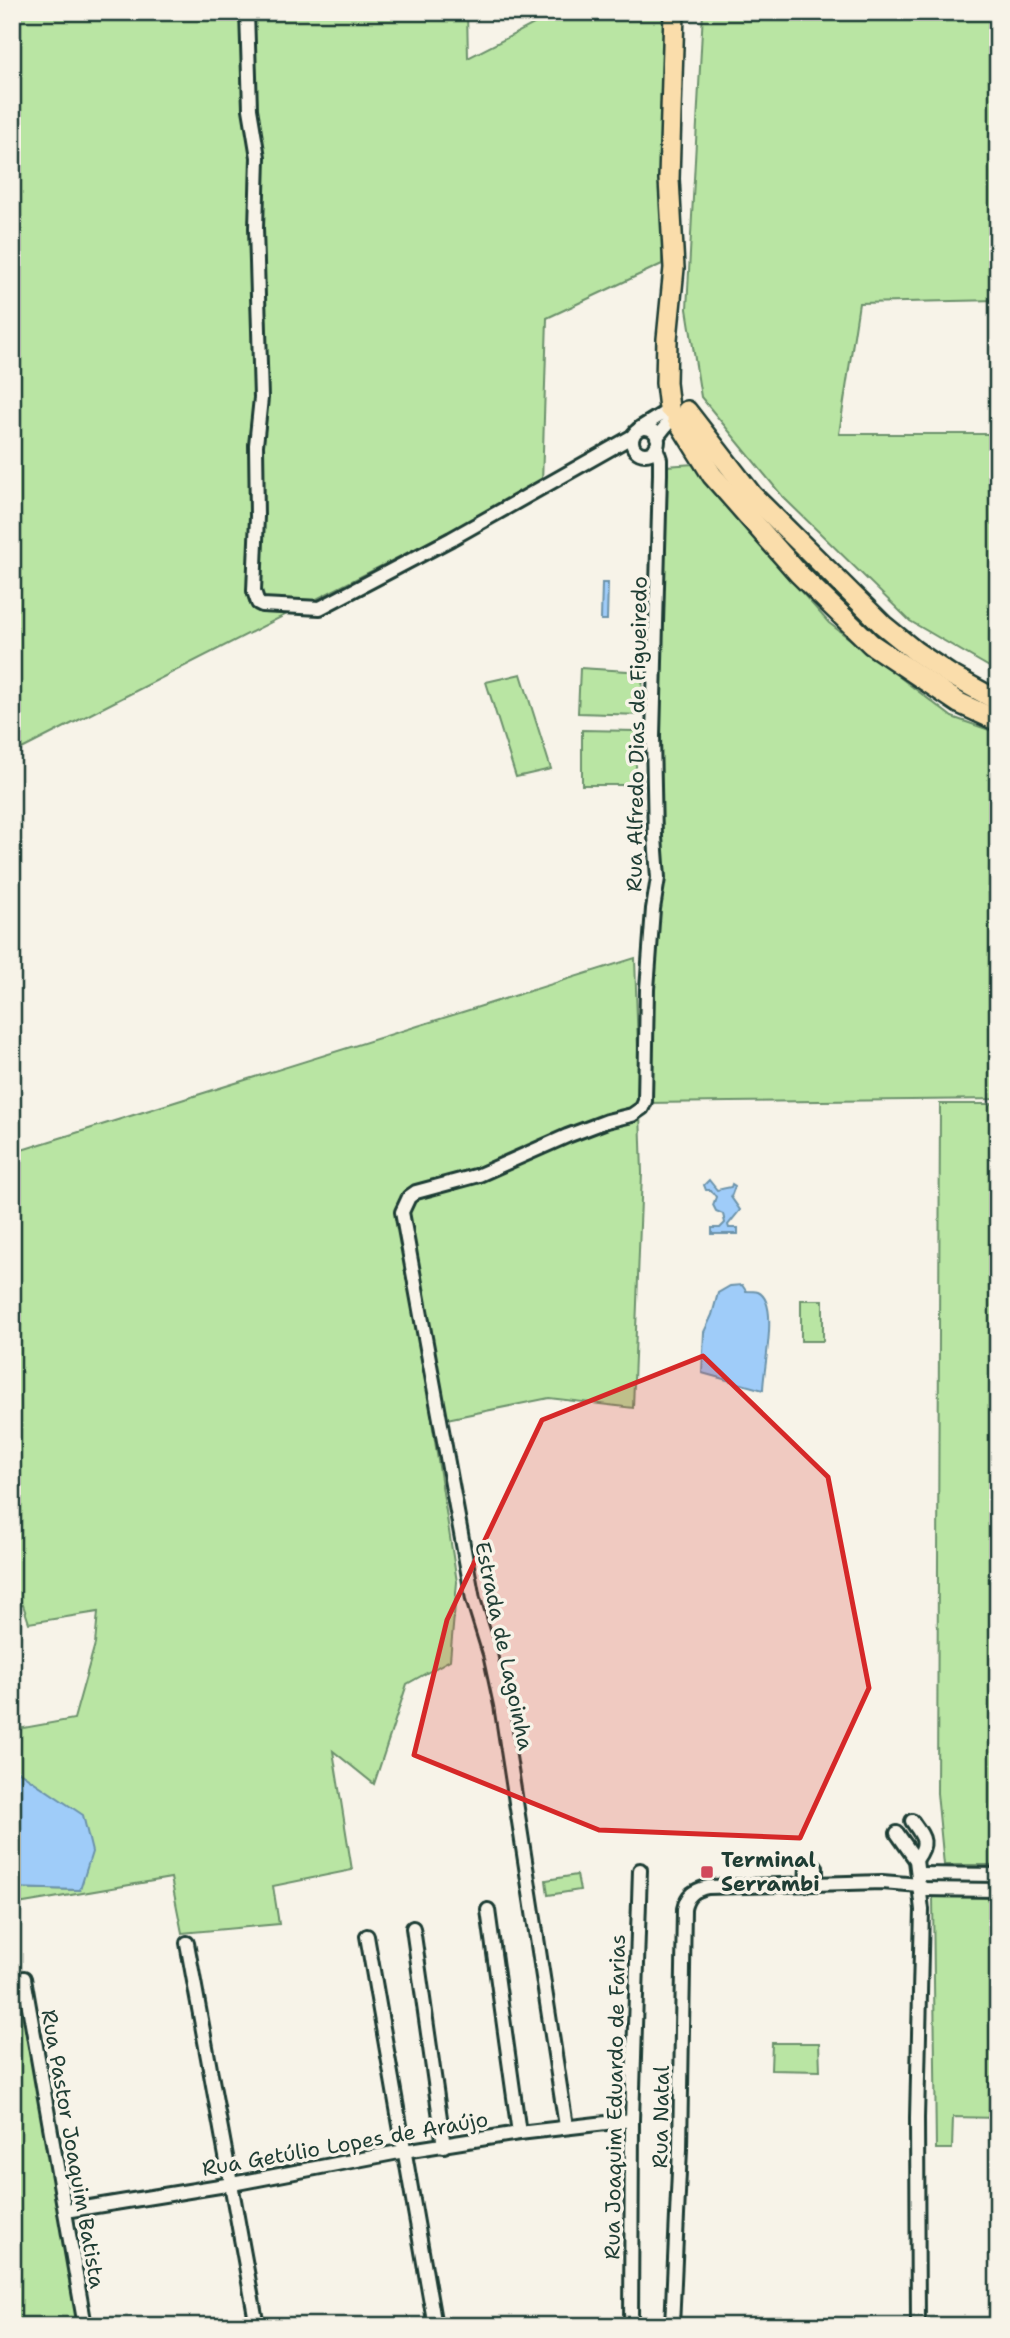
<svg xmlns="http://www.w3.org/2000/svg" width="1010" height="2338" font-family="'Shantell Sans',sans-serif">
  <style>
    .green { fill: #b9e5a3; stroke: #6c916c; stroke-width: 2 }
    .water { fill: #9fccf9; stroke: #6c93aa; stroke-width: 2 }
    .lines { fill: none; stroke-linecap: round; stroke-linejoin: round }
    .street-casing { stroke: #1f3d34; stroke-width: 18 }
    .primary-casing { stroke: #1f3d34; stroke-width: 24 }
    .street { stroke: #f7f3e8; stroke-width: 12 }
    .primary { stroke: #faddab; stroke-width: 19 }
    .marked { fill: #d62828; fill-opacity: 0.2; stroke: #d62828; stroke-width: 5; stroke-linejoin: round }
    .poi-dot { fill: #d1495b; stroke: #f7f3e8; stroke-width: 2.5 }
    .labels { text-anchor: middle; stroke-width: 7; stroke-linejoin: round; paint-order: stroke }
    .street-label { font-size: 21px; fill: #1f3d34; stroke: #f7f3e8 }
    .poi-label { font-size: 21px; font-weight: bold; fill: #1f3d34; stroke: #f7f3e8; text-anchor: start }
  </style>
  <rect width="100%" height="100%" fill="#f7f3e8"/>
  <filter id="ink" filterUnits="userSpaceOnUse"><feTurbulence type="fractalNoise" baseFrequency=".0143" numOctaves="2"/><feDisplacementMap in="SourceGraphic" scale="14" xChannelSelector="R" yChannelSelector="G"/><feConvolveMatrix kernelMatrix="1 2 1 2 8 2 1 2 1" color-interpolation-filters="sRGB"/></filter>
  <g filter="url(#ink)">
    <g class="green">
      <path d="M 12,12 L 467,12 L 468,58 L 536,23 L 536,12 L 668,12 L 662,264 L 547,318 L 542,484 L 12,754 Z"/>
      <path d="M 703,12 L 998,12 L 998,300 L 859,303 L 839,434 L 998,434 L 998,672 L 910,621 L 783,497 L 701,397 L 687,309 Z"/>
      <path d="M 694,464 L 733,515 L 829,623 L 952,717 L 998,733 L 998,1099 L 647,1103 L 653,978 L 666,466 Z"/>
      <path d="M 580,668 L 643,672 L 641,715 L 578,713 Z"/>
      <path d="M 521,674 L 551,769 L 516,777 L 486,682 Z"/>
      <path d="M 582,730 L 636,731 L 636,785 L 582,785 Z"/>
      <path d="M 635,958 L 642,1173 L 633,1408 L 549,1398 L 432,1422 L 457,1582 L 450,1660 L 407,1684 L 374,1784 L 333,1751 L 352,1870 L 273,1886 L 279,1924 L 182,1933 L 171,1878 L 12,1905 L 12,1888 L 80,1890 L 20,1772 L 12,1767 L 12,1730 L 74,1719 L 95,1644 L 98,1612 L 29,1623 L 23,1605 L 12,1607 L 12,1153 Z"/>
      <path d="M 940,1104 L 998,1104 L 998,1865 L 944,1865 L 937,1793 Z"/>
      <rect x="801" y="1300" width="22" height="41"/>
      <path d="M 577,1875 L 580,1890 L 548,1895 L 546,1880 Z"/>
      <path d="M 933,1896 L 998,1896 L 998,2118 L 953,2117 L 952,2149 L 936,2149 Z"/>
      <path d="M 12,1923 L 80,2326 L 12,2326 Z"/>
      <path d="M 772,2043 L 819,2043 L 820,2071 L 771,2070 Z"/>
    </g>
    <g class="water">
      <path d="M 602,583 L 608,583 L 607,620 L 601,620 Z"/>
      <path d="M 709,1180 L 717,1190 L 731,1187 L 732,1184 L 735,1186 L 731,1197 L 740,1210 L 728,1225 L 729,1228 L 738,1228 L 738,1234 L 712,1234 L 712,1228 L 720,1228 L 725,1223 L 723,1214 L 716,1211 L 713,1205 L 716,1197 L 711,1190 L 706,1190 L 704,1185 Z"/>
      <path d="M 742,1285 L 746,1291 C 750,1291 754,1291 758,1292 C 780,1302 763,1368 763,1390 L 702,1373 L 704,1332 L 712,1315 L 718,1293 L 730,1286 Z"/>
      <path d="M 12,1767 L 83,1815 L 92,1852 L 80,1890 L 12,1888 Z"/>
    </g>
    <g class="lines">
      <g class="street-casing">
        <g id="street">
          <path d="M 247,12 L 250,109 L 258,157 L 256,228 L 261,398 L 256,445 L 257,516 L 254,591 L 258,603 L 262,605 L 320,608 L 451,539 L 633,436"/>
          <path d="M 640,428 L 669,410"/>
          <circle cx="645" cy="441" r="13"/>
          <path d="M 657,437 L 669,422 L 675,419"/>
          <path d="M 912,1821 C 924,1838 929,1842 916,1860"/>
          <path d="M 897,1833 L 916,1860 L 922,1910 L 917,2118 L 918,2326"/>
          <path d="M 816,1867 L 816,1884"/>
          <path d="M 918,1874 L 998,1875"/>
          <path d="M 806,1884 L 807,1867"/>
          <path d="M 920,1889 L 998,1890"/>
          <path d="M 488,1910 L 519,2133"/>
          <path d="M 413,1928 L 444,2146"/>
          <path d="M 367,1936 L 435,2326"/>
          <path d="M 187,1943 L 257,2326"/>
          <path d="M 24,1978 L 85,2326"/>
          <path d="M 566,2126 L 501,1705 L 490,1654 L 473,1599 L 402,1212 L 409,1197 L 416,1192 L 479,1175 L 567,1136 L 607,1121 L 632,1115 L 642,1108 L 645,1101 L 647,989 L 653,909 L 658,878 L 655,837 L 653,736 L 660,474 L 660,459 L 656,447"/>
          <path d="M 65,2211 L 232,2184 L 404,2151 L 519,2133 L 632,2120"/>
          <path d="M 631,2326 L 632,2120 L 640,1870"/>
          <path d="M 672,2326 L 680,2149 L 684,1909 C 687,1895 694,1890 708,1887 L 882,1882 L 920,1885"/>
        </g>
      </g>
      <g class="primary-casing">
        <g id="primary">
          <path d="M 669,408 L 666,383 L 667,339 L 674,268 L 669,179 L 674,12"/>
          <path d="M 687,411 L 752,495 L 883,625 L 915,651 L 949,674 L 998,701"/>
          <path d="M 677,419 L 712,475 L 799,574 L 871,644 L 959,703 L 998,721"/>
        </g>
      </g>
      <use href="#street" class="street"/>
      <use href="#primary" class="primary"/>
    </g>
  </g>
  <path class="marked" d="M 703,1356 L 828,1477 L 869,1688 L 800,1838 L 599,1830 L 414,1755 L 447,1620 L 542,1420 Z"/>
  <rect class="poi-dot" x="700" y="1865" width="14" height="14" rx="3.5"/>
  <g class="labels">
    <g class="street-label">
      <text transform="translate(637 734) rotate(-89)" y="7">Rua Alfredo Dias de Figueiredo</text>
      <text transform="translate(504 1646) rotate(78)" y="7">Estrada de Lagoinha</text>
      <text transform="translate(615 2097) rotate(-89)" y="7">Rua Joaquim Eduardo de Farias</text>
      <text transform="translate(661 2117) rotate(-89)" y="7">Rua Natal</text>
      <text transform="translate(345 2144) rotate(-10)" y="7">Rua Getúlio Lopes de Araújo</text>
      <text transform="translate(73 2149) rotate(80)" y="7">Rua Pastor Joaquim Batista</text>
    </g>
    <g class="poi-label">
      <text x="721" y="1867">Terminal<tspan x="721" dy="24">Serrambi</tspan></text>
    </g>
  </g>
  <rect width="1010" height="2338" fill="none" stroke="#f7f3e8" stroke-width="42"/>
  <rect x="21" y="21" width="968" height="2296" fill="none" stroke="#1f3d34" stroke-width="2.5" filter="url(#ink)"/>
</svg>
